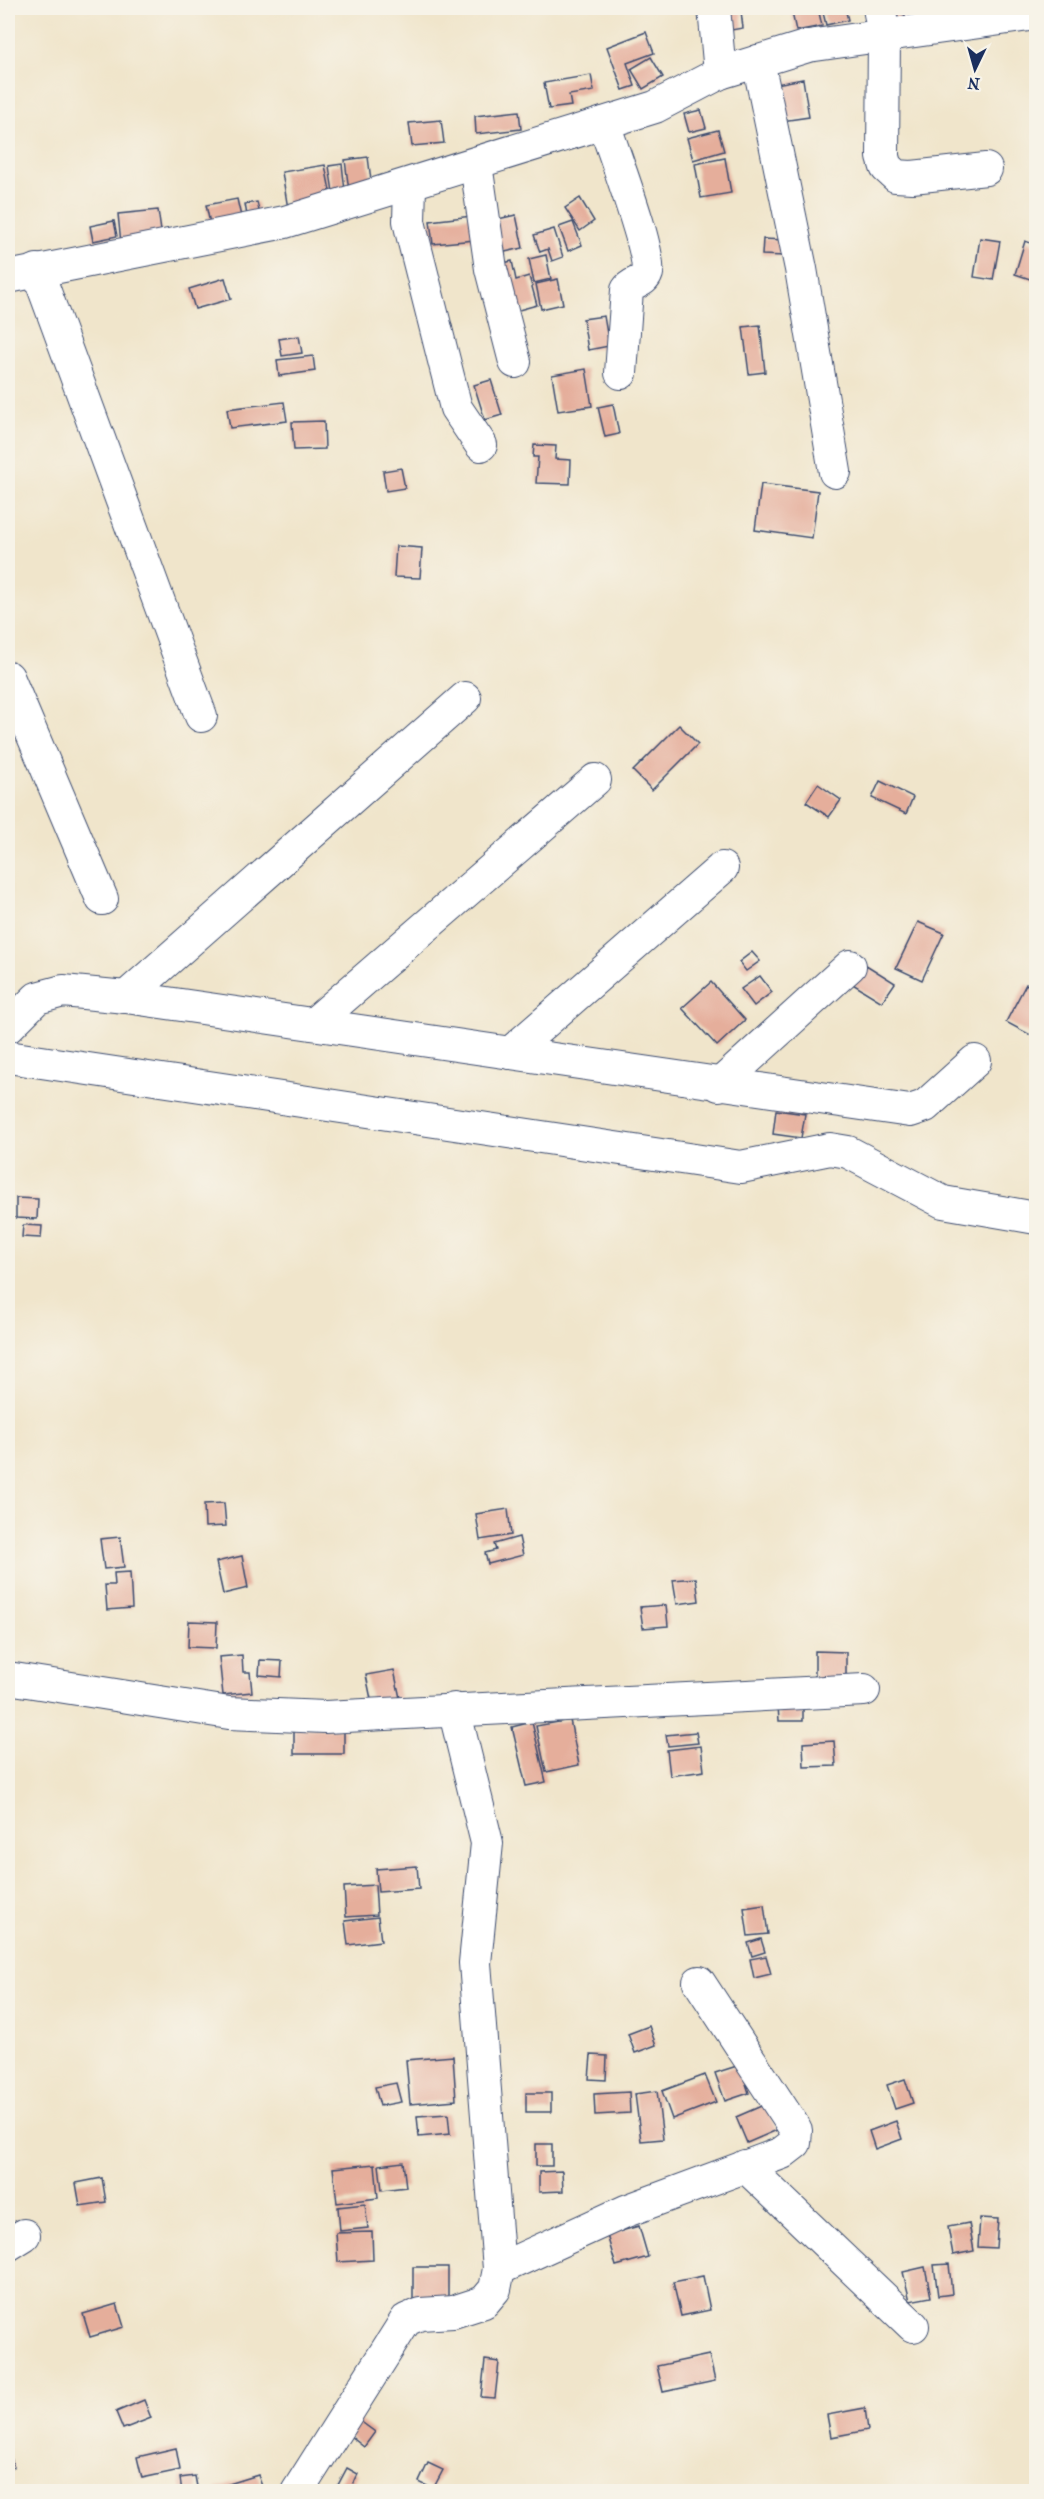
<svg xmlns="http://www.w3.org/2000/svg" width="1044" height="2499" font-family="'IM FELL French Canon',serif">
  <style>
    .building { fill: #e5ae9b }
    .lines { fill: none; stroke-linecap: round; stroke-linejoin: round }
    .minor-casing { stroke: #3b4a6e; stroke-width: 34 }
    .minor { stroke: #fff; stroke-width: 32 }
  </style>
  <rect width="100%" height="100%" fill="#f7f3e8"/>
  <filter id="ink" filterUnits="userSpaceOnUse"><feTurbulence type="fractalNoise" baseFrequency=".0167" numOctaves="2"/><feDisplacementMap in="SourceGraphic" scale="12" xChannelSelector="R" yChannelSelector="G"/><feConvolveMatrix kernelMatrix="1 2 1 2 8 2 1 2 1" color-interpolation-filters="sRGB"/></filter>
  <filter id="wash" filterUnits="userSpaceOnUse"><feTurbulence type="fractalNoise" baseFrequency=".008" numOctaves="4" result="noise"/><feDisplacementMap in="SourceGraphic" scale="24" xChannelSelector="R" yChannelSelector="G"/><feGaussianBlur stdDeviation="1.35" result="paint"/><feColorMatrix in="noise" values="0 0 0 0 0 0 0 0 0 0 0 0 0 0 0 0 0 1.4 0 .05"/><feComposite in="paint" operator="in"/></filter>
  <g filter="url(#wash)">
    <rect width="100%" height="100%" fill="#f0e5cb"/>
    <g id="blocks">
      <g class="building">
        <path d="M 791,8 L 818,8 L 822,26 L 796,31 Z"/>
        <path d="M 822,8 L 845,8 L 848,20 L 826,25 Z"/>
        <path d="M 904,8 L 905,20 L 889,21 L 888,9 Z"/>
        <path d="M 741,11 L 743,28 L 720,32 L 717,15 Z"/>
        <path d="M 646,32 L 654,53 L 627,63 L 635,86 L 623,90 L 607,47 Z"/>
        <path d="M 651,57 L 663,77 L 643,89 L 631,69 Z"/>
        <path d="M 591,75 L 594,91 L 569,95 L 571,106 L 549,109 L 544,83 Z"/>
        <path d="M 803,79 L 809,117 L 782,121 L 776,84 Z"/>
        <path d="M 701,110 L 706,128 L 689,132 L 684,114 Z"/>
        <path d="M 519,111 L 521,129 L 476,134 L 475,116 Z"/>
        <path d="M 441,120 L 444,143 L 412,146 L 409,123 Z"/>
        <path d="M 718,130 L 724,151 L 693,160 L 687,138 Z"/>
        <path d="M 368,157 L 372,188 L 349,191 L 345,160 Z"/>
        <path d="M 725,158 L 731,193 L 701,198 L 695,164 Z"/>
        <path d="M 342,164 L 345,191 L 333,192 L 329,166 Z"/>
        <path d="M 325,165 L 332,201 L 288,209 L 282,172 Z"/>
        <path d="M 580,198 L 594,221 L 580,231 L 565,208 Z"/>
        <path d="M 237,199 L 242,221 L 211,228 L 206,205 Z"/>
        <path d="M 257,202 L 261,219 L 248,221 L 245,204 Z"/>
        <path d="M 158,210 L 162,238 L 121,243 L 118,214 Z"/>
        <path d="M 516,215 L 523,248 L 496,254 L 489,221 Z"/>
        <path d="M 472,216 L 475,240 L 433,244 L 430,221 Z"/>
        <path d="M 114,221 L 117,236 L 93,241 L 90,226 Z"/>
        <path d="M 573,222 L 582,245 L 568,251 L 559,227 Z"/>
        <path d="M 554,229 L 563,257 L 552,261 L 548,249 L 540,252 L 534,235 Z"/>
        <path d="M 980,238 L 1000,241 L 993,280 L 974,277 Z"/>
        <path d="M 763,239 L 784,240 L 784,256 L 762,255 Z"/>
        <path d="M 1025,241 L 1036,245 L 1036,281 L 1015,274 Z"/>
        <path d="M 546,255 L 551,279 L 534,283 L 529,259 Z"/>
        <path d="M 512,261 L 516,280 L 529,276 L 537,305 L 508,313 L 495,265 Z"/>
        <path d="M 225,278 L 231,299 L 195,309 L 189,289 Z"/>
        <path d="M 558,279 L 563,304 L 541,309 L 536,284 Z"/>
        <path d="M 604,316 L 609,346 L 588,350 L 583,319 Z"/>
        <path d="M 760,325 L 765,372 L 749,374 L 743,327 Z"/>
        <path d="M 299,336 L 302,353 L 282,356 L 279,339 Z"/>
        <path d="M 313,356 L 315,371 L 279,376 L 277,360 Z"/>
        <path d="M 586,369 L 592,406 L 558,411 L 552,375 Z"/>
        <path d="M 491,380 L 502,415 L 485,420 L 474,385 Z"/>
        <path d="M 284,402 L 287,421 L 230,428 L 227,409 Z"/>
        <path d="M 613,404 L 619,434 L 605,437 L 598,407 Z"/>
        <path d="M 324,421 L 325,449 L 294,450 L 292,422 Z"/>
        <path d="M 534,445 L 556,446 L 555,459 L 571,460 L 570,484 L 536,483 L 538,457 L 533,457 Z"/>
        <path d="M 401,468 L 405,488 L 386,491 L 383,471 Z"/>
        <path d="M 761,484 L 818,491 L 812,538 L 755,530 Z"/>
        <path d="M 396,546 L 422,548 L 420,578 L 394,577 Z"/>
        <path d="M 679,725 L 698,744 L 652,790 L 633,771 Z"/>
        <path d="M 880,781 L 913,797 L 906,814 L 872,798 Z"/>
        <path d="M 818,784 L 841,800 L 829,817 L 806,802 Z"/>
        <path d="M 918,922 L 944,933 L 922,980 L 896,968 Z"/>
        <path d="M 752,952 L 760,961 L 746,971 L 739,962 Z"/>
        <path d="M 863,963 L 895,983 L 882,1002 L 851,983 Z"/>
        <path d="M 760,976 L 772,992 L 754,1006 L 741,989 Z"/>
        <path d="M 711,982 L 745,1020 L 717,1046 L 682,1008 Z"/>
        <path d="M 1026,984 L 1036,990 L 1036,1038 L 1006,1022 Z"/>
        <path d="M 776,1110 L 805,1114 L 801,1138 L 773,1134 Z"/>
        <path d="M 16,1198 L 38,1199 L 37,1219 L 16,1218 Z"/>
        <path d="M 23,1225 L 42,1226 L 41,1238 L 22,1237 Z"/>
        <path d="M 224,1503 L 226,1526 L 205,1527 L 204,1504 Z"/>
        <path d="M 508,1509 L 511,1535 L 480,1540 L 476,1514 Z"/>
        <path d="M 120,1537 L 124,1567 L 104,1569 L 100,1539 Z"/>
        <path d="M 519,1537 L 523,1555 L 488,1564 L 485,1553 L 496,1550 L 494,1544 Z"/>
        <path d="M 242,1556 L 248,1588 L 223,1594 L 216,1562 Z"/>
        <path d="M 130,1572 L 132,1608 L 107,1610 L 105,1585 L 115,1585 L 114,1573 Z"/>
        <path d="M 696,1578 L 699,1601 L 677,1604 L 673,1580 Z"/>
        <path d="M 666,1605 L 668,1626 L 643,1628 L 640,1607 Z"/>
        <path d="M 189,1621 L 217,1622 L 216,1648 L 188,1647 Z"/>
        <path d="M 815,1651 L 846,1652 L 846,1683 L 815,1682 Z"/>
        <path d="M 242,1655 L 243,1672 L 250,1672 L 252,1692 L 223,1695 L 219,1657 Z"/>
        <path d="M 260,1660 L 282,1661 L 281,1677 L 259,1675 Z"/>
        <path d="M 394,1670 L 400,1698 L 372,1704 L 366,1675 Z"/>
        <path d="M 803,1704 L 803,1721 L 779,1721 L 778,1705 Z"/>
        <path d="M 570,1720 L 579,1765 L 546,1772 L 536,1726 Z"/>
        <path d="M 532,1722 L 546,1782 L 526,1786 L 512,1727 Z"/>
        <path d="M 294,1728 L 344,1729 L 344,1754 L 294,1754 Z"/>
        <path d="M 696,1732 L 698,1743 L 668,1746 L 666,1735 Z"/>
        <path d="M 834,1741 L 836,1766 L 804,1767 L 803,1743 Z"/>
        <path d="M 701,1746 L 704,1771 L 670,1776 L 667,1750 Z"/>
        <path d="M 417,1866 L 419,1889 L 378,1892 L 376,1869 Z"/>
        <path d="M 375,1885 L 377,1915 L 346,1917 L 344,1887 Z"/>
        <path d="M 764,1905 L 768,1934 L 748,1936 L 744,1908 Z"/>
        <path d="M 378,1917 L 381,1941 L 348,1945 L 345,1921 Z"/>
        <path d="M 761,1939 L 765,1952 L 752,1956 L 748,1943 Z"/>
        <path d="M 766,1956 L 771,1974 L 754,1978 L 750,1959 Z"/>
        <path d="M 649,2026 L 656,2045 L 635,2053 L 628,2034 Z"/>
        <path d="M 591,2055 L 607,2056 L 606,2080 L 589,2079 Z"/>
        <path d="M 453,2056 L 456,2100 L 410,2104 L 406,2060 Z"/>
        <path d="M 740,2065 L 749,2093 L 725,2101 L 715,2073 Z"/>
        <path d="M 705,2075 L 716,2102 L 672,2119 L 662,2091 Z"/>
        <path d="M 905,2079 L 913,2103 L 895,2109 L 887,2085 Z"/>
        <path d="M 396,2083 L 401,2102 L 380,2106 L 375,2087 Z"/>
        <path d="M 657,2091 L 663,2139 L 641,2141 L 635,2094 Z"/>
        <path d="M 629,2092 L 630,2113 L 595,2115 L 594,2094 Z"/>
        <rect x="526" y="2093" width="25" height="19"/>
        <path d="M 766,2104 L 777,2130 L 747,2143 L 736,2117 Z"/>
        <path d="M 448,2114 L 450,2134 L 419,2137 L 417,2116 Z"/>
        <path d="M 896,2121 L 902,2139 L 875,2149 L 869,2131 Z"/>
        <rect x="536" y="2144" width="16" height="22"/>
        <path d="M 403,2162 L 406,2187 L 382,2190 L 379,2165 Z"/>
        <path d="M 375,2164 L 378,2198 L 337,2203 L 333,2168 Z"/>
        <path d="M 562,2171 L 563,2191 L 539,2192 L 539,2172 Z"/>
        <path d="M 102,2178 L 106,2202 L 80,2206 L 76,2183 Z"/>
        <path d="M 365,2204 L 368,2228 L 340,2231 L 338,2207 Z"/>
        <path d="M 980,2218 L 998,2219 L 996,2248 L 978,2247 Z"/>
        <path d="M 969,2223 L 974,2251 L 953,2255 L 948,2227 Z"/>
        <path d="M 639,2226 L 648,2257 L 616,2266 L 607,2235 Z"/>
        <path d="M 372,2232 L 373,2260 L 338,2262 L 336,2233 Z"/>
        <path d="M 949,2264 L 952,2294 L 938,2296 L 934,2265 Z"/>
        <rect x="413" y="2267" width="35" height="35"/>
        <path d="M 925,2267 L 931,2297 L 910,2301 L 903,2272 Z"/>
        <path d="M 703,2276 L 710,2310 L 681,2316 L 673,2282 Z"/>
        <path d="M 117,2304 L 124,2327 L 90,2337 L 83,2314 Z"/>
        <path d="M 709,2355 L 715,2381 L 663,2392 L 657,2366 Z"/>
        <path d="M 485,2360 L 499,2362 L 495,2398 L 481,2397 Z"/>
        <path d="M 144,2400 L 151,2418 L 123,2429 L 116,2412 Z"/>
        <path d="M 865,2408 L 868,2430 L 831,2437 L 827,2415 Z"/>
        <path d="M 356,2418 L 375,2432 L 364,2447 L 345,2432 Z"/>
        <path d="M 176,2448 L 180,2470 L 142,2478 L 137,2457 Z"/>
        <path d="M 8,2453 L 14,2467 L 8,2470 Z"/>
        <path d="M 428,2463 L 443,2470 L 433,2489 L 419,2482 Z"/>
        <path d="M 347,2468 L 358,2474 L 350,2491 L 338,2485 Z"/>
        <path d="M 258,2475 L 264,2492 L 217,2492 L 216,2488 Z"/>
        <path d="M 195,2476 L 198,2492 L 182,2492 L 180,2478 Z"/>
      </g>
    </g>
  </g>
  <g filter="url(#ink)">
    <use href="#blocks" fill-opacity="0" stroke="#3b4a6e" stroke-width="1.5"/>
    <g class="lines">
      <g class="minor-casing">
        <g id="minor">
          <path d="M 714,8 L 720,73"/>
          <path d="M 879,8 L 884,35 L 883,157 L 886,167 L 896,176 L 912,177 L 986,169"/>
          <path d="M 758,61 L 801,269 L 835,472"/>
          <path d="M 604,123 C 612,149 652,253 647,273 C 644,283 632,282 627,290 L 621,373"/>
          <path d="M 476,164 L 491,269 L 515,362"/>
          <path d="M 410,185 L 409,221 L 412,234 L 456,408 L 481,445"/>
          <path d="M 37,270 L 201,716"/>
          <path d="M 8,277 L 285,222 L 655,107 L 720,73 L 808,46 L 1036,14"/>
          <path d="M 8,677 L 102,899"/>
          <path d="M 126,997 L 465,698"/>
          <path d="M 313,1024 L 595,780"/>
          <path d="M 8,1027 L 37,998 L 63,991 L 126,997 L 910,1111 L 925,1106 L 975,1061"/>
          <path d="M 510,1053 L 722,868"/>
          <path d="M 8,1057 L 741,1167 L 830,1149 L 848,1152 L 943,1202 L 1036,1218"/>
          <path d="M 719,1085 L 850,966"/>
          <path d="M 8,1678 L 229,1713 L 325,1717 L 864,1690"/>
          <path d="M 745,2166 L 913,2326"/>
          <path d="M 8,2245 L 24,2235"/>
          <path d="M 499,2269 L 626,2211 L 782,2153 L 795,2143 L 796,2130 L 699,1982"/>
          <path d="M 297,2492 L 406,2320 L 420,2314 L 453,2312 L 484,2302 L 495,2289 L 499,2269 L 475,1963 L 487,1843 L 454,1709"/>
        </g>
      </g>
      <use href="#minor" class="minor"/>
    </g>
  </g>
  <rect width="1044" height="2499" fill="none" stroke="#f7f3e8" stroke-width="30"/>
  <g transform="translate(975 69) rotate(185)" stroke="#f7f3e8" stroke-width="4.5" paint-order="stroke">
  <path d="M0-4.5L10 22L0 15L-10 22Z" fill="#1b2f5e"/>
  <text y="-9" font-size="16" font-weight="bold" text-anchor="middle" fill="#1b2f5e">N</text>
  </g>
</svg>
